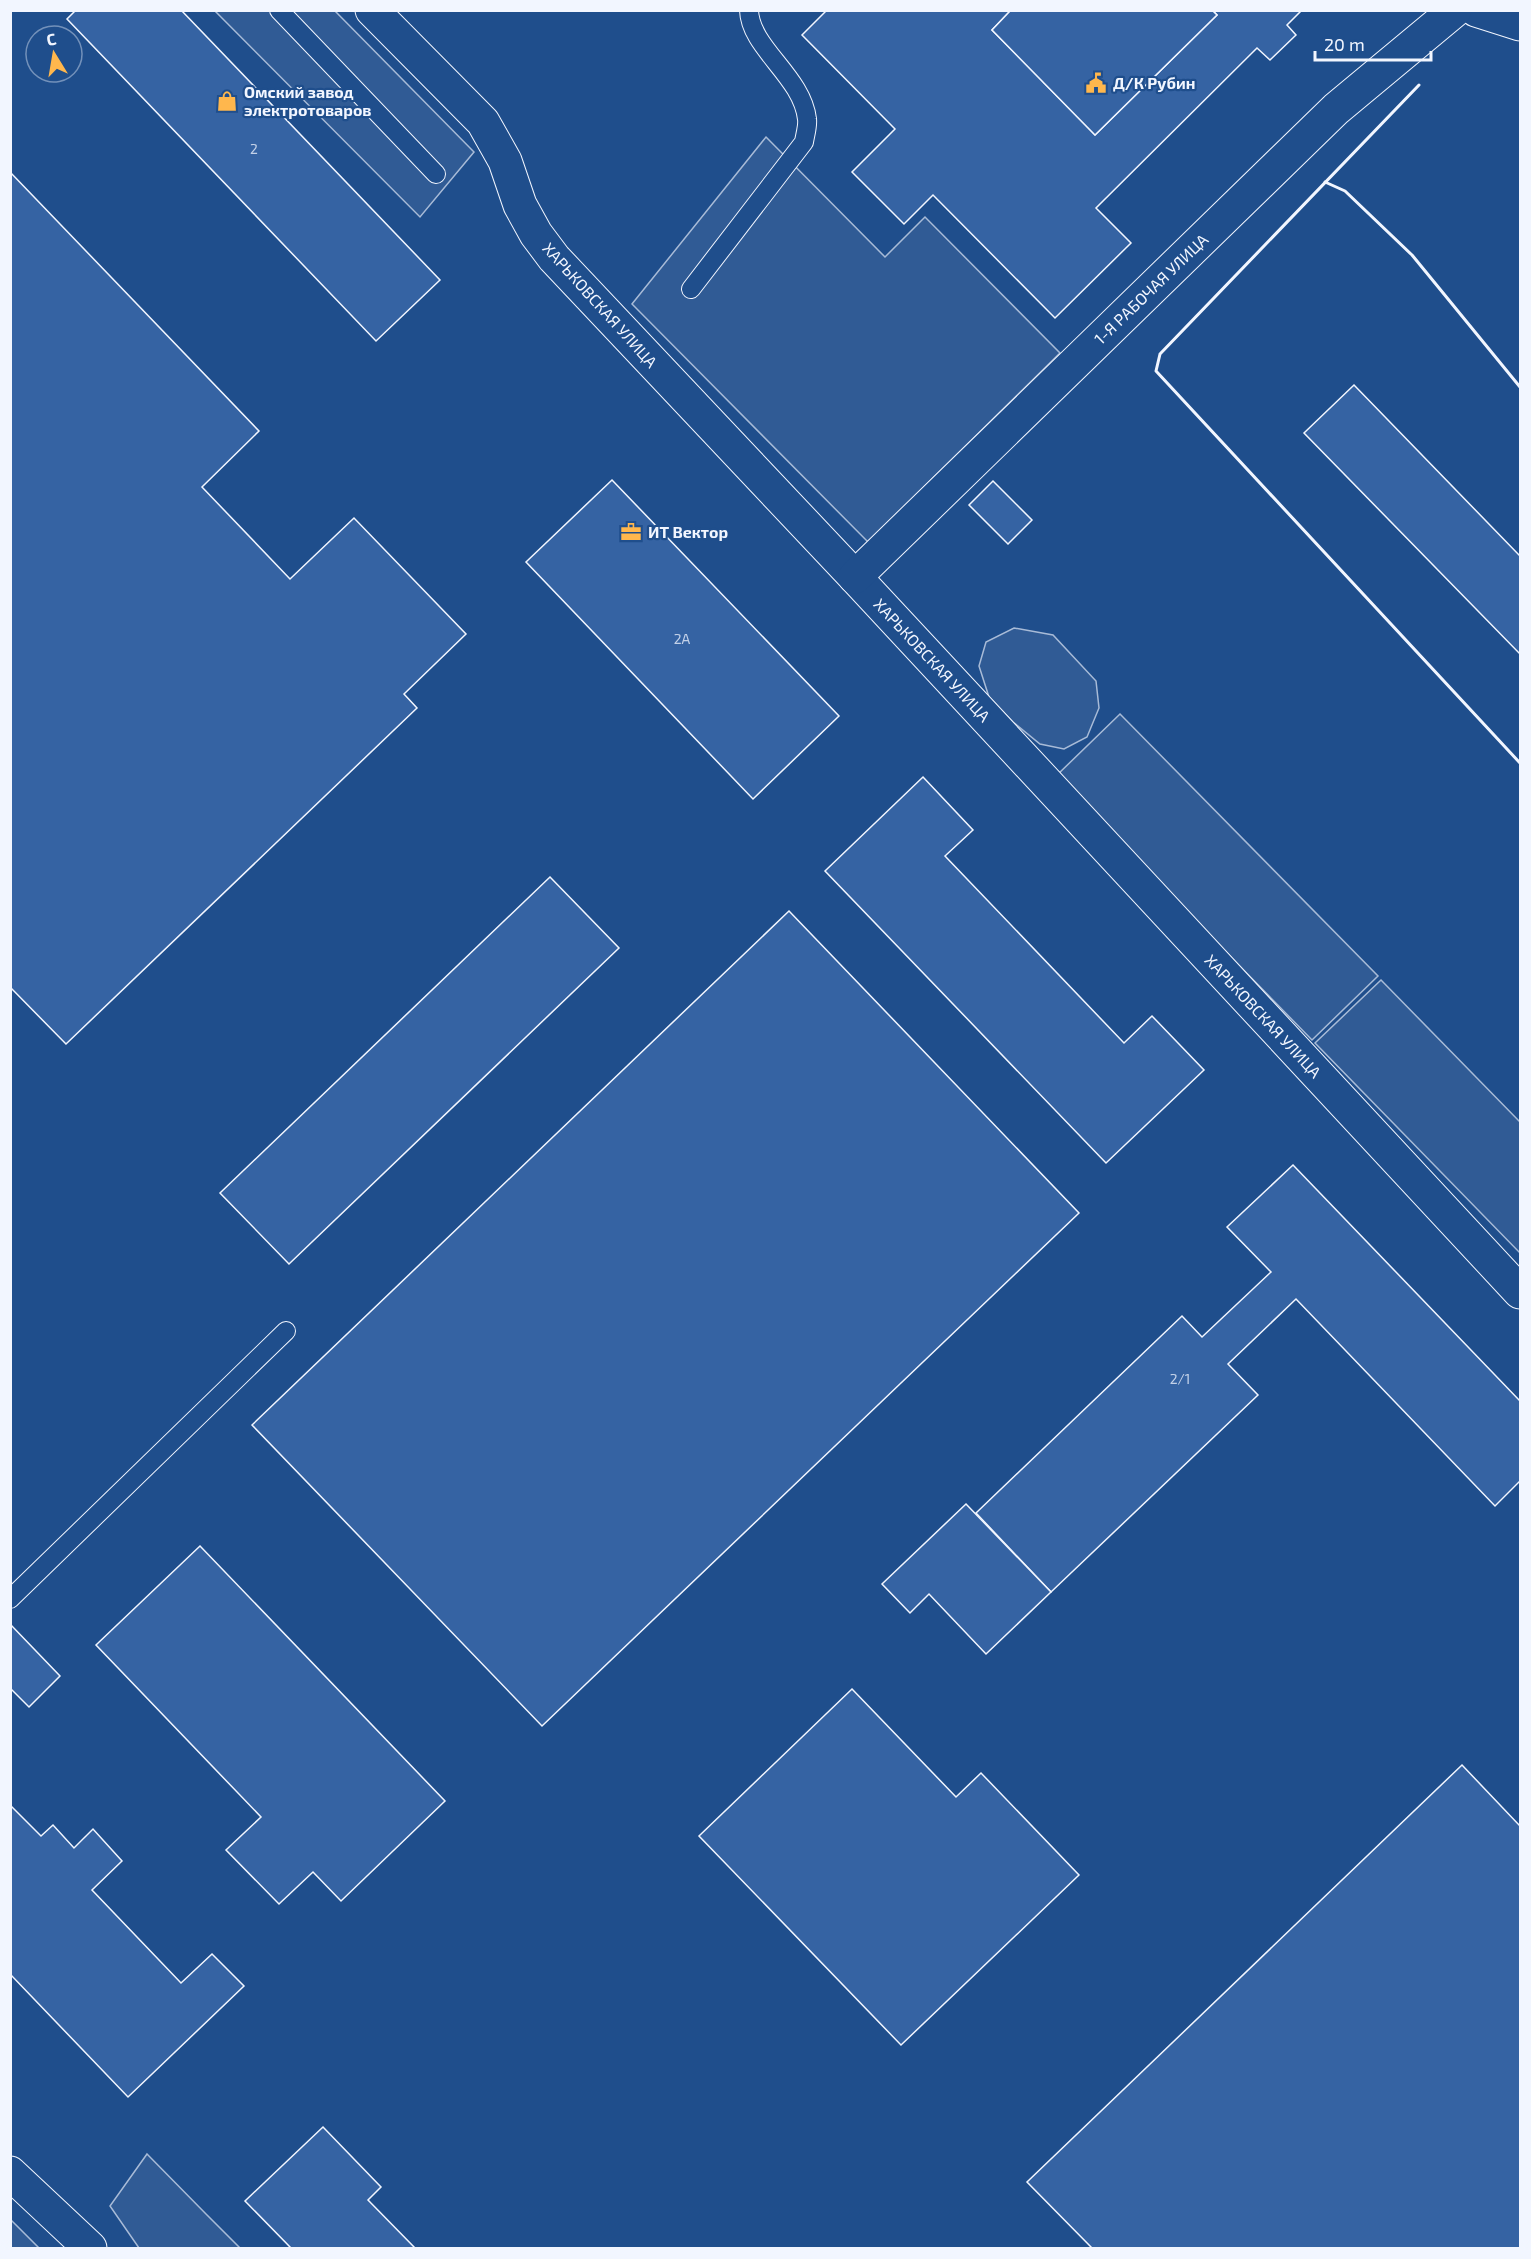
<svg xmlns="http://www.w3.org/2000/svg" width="1531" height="2259" font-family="'Exo 2',sans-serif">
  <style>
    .built { fill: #305b95; stroke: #a8bbd7; stroke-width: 1.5 }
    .building { fill: #3563a3; stroke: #f2f6ff; stroke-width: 1.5 }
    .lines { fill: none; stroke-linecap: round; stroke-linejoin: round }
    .service-casing { stroke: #f2f6ff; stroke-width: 20 }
    .minor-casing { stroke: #f2f6ff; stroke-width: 35 }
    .secondary-casing { stroke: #f2f6ff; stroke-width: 35 }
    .service { stroke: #1f4e8c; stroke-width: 18 }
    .minor { stroke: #1f4e8c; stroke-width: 33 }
    .secondary { stroke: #1f4e8c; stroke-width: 33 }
    .wall { stroke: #f2f6ff; stroke-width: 3 }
    .labels { text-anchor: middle; stroke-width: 4.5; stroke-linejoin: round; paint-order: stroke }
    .number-label { font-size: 14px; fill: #c3d1e8 }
    .poi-label { font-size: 16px; font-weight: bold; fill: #f2f6ff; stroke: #1f4e8c; text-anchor: start }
    .street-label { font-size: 16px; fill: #f2f6ff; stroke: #1f4e8c }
  </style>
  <rect width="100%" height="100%" fill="#1f4e8c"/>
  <g class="built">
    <path d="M 215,11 L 335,11 L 474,152 L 420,217 Z"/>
    <path d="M 766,137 L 885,257 L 925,217 L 1060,353 L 868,542 L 632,304 Z"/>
    <path d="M 1014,628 L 1053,635 L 1096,681 L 1099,708 L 1087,737 L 1064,749 L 1040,744 L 1013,722 L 989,697 L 979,666 L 986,642 Z"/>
    <path d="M 1120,714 L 1378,976 L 1312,1040 L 1055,777 Z"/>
    <path d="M 1381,980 L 1520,1122 L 1520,1253 L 1315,1043 Z"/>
    <path d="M 147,2154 L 206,2214 L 240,2248 L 139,2248 L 110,2206 Z"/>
    <path d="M 11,2220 L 39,2248 L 11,2248 Z"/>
  </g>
  <g class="building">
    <path d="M 76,10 L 181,10 L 440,280 L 376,341 L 67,19 Z"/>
    <path d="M 827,10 L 1011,10 L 992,30 L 1095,135 L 1217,15 L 1212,10 L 1302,10 L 1287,25 L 1296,35 L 1270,60 L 1257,48 L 1096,208 L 1131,243 L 1055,318 L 933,195 L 904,224 L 852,172 L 895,129 L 802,35 Z"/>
    <path d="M 1011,10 L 1212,10 L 1217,15 L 1095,135 L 992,30 Z"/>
    <path d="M 10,172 L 259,431 L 202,487 L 290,579 L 354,518 L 466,634 L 404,694 L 417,708 L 66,1044 L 10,987 Z"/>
    <path d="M 1354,385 L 1520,556 L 1520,654 L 1304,433 Z"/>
    <path d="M 612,480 L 839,716 L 753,799 L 526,562 Z"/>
    <path d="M 993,481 L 1032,520 L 1008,544 L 969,505 Z"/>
    <path d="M 923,777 L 973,830 L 945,856 L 1124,1043 L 1152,1016 L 1204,1070 L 1106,1163 L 825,871 Z"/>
    <path d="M 550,877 L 619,948 L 289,1264 L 220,1193 Z"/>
    <path d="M 789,911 L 1079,1213 L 542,1726 L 252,1425 Z"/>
    <path d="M 1293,1165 L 1520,1401 L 1520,1481 L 1495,1506 L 1296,1299 L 1228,1364 L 1258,1395 L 1051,1592 L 976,1513 L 1182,1316 L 1202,1337 L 1271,1272 L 1227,1227 Z"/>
    <path d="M 966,1504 L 1051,1592 L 986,1654 L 929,1594 L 910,1613 L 882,1584 Z"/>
    <path d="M 200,1546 L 445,1801 L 341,1901 L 313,1872 L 279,1904 L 226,1850 L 261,1817 L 96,1645 Z"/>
    <path d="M 10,1624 L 60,1676 L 29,1707 L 10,1688 Z"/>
    <path d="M 852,1689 L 956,1797 L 981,1773 L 1079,1875 L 901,2045 L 699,1836 Z"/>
    <path d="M 1462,1765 L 1520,1826 L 1520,2248 L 1092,2248 L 1027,2182 Z"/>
    <path d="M 10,1805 L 41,1836 L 53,1825 L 74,1848 L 93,1829 L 122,1861 L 92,1890 L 181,1983 L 212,1954 L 244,1986 L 128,2097 L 10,1974 Z"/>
    <path d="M 323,2127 L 381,2187 L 368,2200 L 415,2248 L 291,2248 L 245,2201 Z"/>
  </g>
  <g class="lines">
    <g class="service-casing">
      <g id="service">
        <path d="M 279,10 L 436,174"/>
        <path d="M 691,289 L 804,142 C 805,135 808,126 807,119 C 802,76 750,48 749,10"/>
        <path d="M 10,1599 L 286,1331"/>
      </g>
    </g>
    <g class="minor-casing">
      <g id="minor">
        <path d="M 372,10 L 483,122 L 505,161 L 520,205 L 536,234 L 554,258 L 855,577 L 1520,1292"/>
        <path d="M 1476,10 L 1520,24"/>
        <path d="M 855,577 L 1336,109 L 1455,10"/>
      </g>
    </g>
    <g class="secondary-casing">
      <path id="secondary" d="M 10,2173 L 90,2248"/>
    </g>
    <use href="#service" class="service"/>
    <use href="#minor" class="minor"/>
    <use href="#secondary" class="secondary"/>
    <g class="wall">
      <path d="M 1419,85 L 1160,354 L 1156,371 L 1520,763"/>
      <path d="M 1325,182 L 1345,191 L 1412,255 L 1520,387"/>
    </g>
  </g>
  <defs>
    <g id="civic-bare" transform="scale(1.62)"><path d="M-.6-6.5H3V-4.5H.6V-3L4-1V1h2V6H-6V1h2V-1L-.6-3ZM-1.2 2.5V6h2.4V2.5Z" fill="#ffb74d" stroke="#1f4e8c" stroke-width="2.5" paint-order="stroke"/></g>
    <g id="shop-bare" transform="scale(1.62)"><path d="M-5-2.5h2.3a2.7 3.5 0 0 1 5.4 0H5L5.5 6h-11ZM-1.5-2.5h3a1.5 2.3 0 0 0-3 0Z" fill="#ffb74d" stroke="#1f4e8c" stroke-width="2.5" paint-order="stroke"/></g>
    <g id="office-bare" transform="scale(1.62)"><path d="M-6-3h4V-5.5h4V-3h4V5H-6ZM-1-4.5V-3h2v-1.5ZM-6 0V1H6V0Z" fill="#ffb74d" stroke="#1f4e8c" stroke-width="2.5" paint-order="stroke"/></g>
  </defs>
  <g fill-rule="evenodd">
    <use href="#civic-bare" x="1096" y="83"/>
    <use href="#shop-bare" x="227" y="101"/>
    <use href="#office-bare" x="631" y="532"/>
  </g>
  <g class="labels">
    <g class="number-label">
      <text x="254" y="154">2</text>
      <text x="682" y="644">2А</text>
      <text x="1180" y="1384">2/1</text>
    </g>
    <g class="poi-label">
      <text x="1113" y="89">Д/К Рубин</text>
      <text x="244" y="98">Омский завод<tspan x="244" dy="18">электротоваров</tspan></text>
      <text x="648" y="538">ИТ Вектор</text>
    </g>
    <g class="street-label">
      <text transform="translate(1151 289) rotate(-44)" y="6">1-Я РАБОЧАЯ УЛИЦА</text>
      <text transform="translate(600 305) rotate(48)" y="6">ХАРЬКОВСКАЯ УЛИЦА</text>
      <text transform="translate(932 660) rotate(47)" y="6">ХАРЬКОВСКАЯ УЛИЦА</text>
      <text transform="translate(1263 1016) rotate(47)" y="6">ХАРЬКОВСКАЯ УЛИЦА</text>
    </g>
  </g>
  <rect width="1531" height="2259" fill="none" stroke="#f2f6ff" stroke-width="24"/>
  <g transform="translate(54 54) rotate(349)"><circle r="28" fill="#1f4e8c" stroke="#7391ba" stroke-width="1.5"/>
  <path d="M0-4.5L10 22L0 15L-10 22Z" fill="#ffb74d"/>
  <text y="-9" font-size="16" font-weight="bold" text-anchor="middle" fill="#f2f6ff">С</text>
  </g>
  <path d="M1315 51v9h116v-9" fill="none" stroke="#f2f6ff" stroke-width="3"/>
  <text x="1324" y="51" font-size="18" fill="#f2f6ff" stroke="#1f4e8c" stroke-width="4.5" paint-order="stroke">20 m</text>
</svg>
